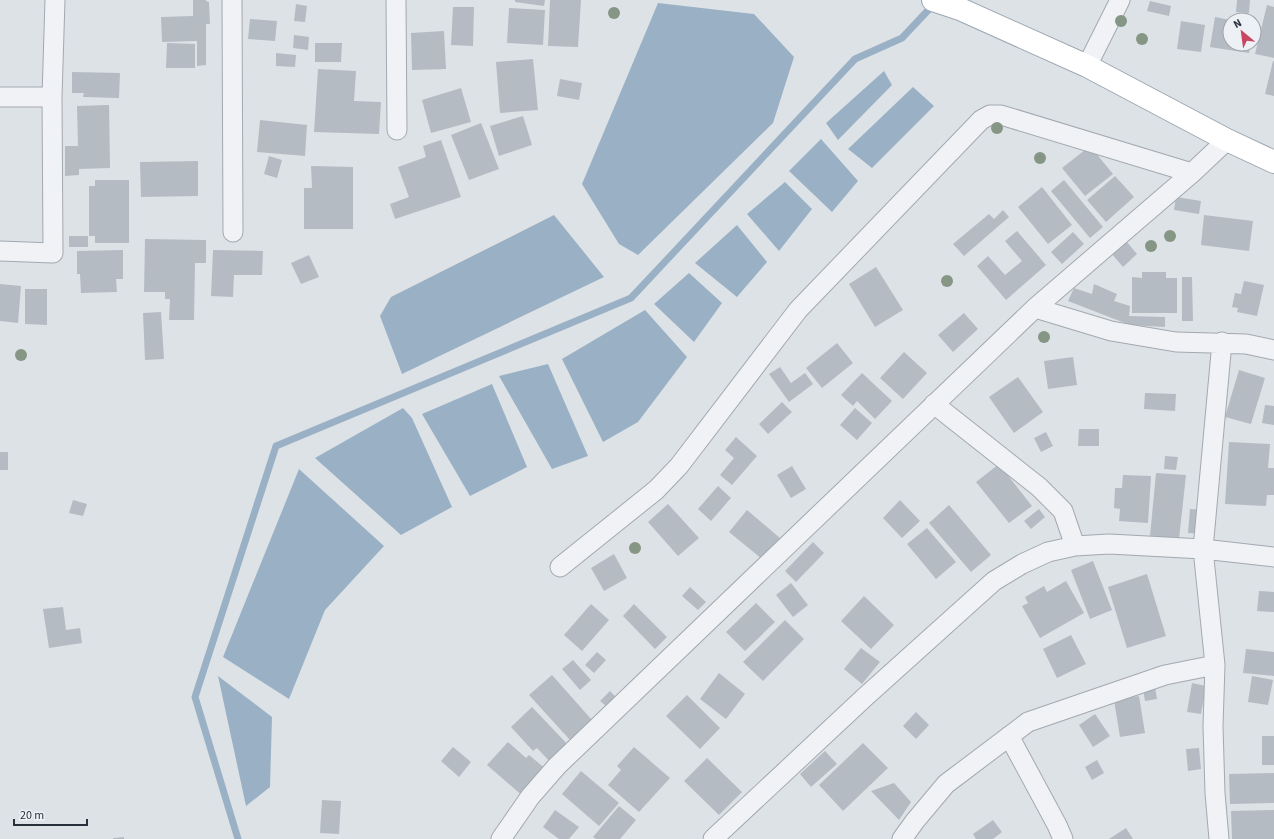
<svg xmlns="http://www.w3.org/2000/svg" width="1274" height="839" font-family="'Source Sans 3',sans-serif">
<rect width="100%" height="100%" fill="#dde2e7"/>
<path fill="#9ab1c5" d="M658,3L754,14L794,57L773,123L638,255L619,244L582,184Z
M884,71L892,85L838,140L826,123Z
M913,87L934,106L872,168L848,149Z
M821,139L858,181L832,212L789,171Z
M785,182L812,209L779,251L747,214Z
M554,215L604,277L402,374L380,316L391,297Z
M737,225L767,262L737,297L695,263Z
M689,273L722,303L694,342L654,304Z
M645,310L687,357L638,422L603,442L562,359Z
M548,364L588,456L552,469L499,376Z
M492,384L527,467L470,496L422,414Z
M403,408L412,418L452,507L401,535L315,458Z
M299,469L384,546L325,610L289,699L223,657Z
M218,676L272,717L270,787L246,806Z"/>
<g fill="none" stroke-linecap="round" stroke-linejoin="round">
<path stroke="#9ab1c5" stroke-width="7" d="M238,839L195,697L276,446L631,298L855,59L902,38L934,4"/>
</g>
<path fill="#b5bbc3" d="M193,0H206V1L209,2L210,24H206V65L197,66V41L162,42L161,17L193,16Z
M515,0H545L544,6L515,2Z
M550,0H581L578,47L548,46Z
M1237,0H1250L1249,13L1236,12Z
M1150,1L1171,6L1169,16L1147,11Z
M296,4L307,6L305,22L294,21Z
M1267,5L1274,7V58L1255,54Z
M453,7H474L473,46L451,45Z
M509,8L545,10L543,45L507,43Z
M1215,17L1230,20V44H1250L1249,53L1210,47Z
M250,19L277,21L275,41L248,39Z
M1181,21L1205,25L1201,52L1177,49Z
M444,31L446,69L412,70L411,33Z
M294,35L309,37L308,50L293,48Z
M167,43L195,44V68H166Z
M315,43H342L341,62H315Z
M276,53L296,55L295,67L276,66Z
M533,59L538,110L500,113L496,62Z
M1273,61H1274V96L1265,94Z
M318,69L356,71L354,101L381,102L379,134L314,132Z
M72,72L120,73L119,98L83,97L84,93H72Z
M560,79L582,83L579,100L557,96Z
M461,88L471,122L431,133L422,100Z
M109,105L110,168L79,169V175L65,176V146H78L77,106Z
M523,116L532,145L499,156L490,126Z
M260,120L307,125L305,156L257,152Z
M481,123L499,169L469,180L451,135Z
M441,140L461,197L395,219L390,204L409,197L398,167L426,157L423,146Z
M1090,146L1113,174L1085,196L1062,168Z
M269,156L282,160L277,178L264,174Z
M198,161V196L141,197L140,162Z
M311,166L353,167V229H304V188H312Z
M1115,176L1134,197L1106,222L1087,200Z
M95,180H129V243H95V236H89V186H95Z
M1064,180L1103,227L1090,238L1051,191Z
M1042,187L1072,225L1048,244L1018,207Z
M1176,197L1201,201L1199,214L1174,210Z
M1003,210L1009,217L964,256L953,244L989,214L994,219Z
M1204,215L1253,221L1249,251L1201,245Z
M1017,231L1046,265L1006,300L977,266L988,256L1005,275L1022,261L1005,241Z
M1073,232L1084,244L1062,264L1051,252Z
M69,236H88V247H69Z
M145,239L206,240V263H195L194,320H169L170,299H165V292H144Z
M1126,241L1137,254L1123,267L1111,253Z
M123,250V279H116L117,292L81,293L80,274H77V251Z
M213,250L263,251L262,275H234L233,297L211,296Z
M309,255L319,277L301,284L291,263Z
M876,267L903,310L875,327L849,284Z
M1142,272H1166V278H1177V313H1132V277L1142,278Z
M1182,277H1192L1193,321H1182Z
M1244,281L1264,285L1257,316L1237,312L1238,308L1232,307L1235,293L1241,294Z
M0,284L21,286L18,323L0,321Z
M1094,284L1117,294L1114,301L1130,306L1129,316L1165,317V327L1130,325L1068,301L1074,288L1092,294Z
M25,289H47V325L25,324Z
M161,312L164,359L145,360L143,313Z
M964,313L978,329L953,352L938,335Z
M837,343L853,363L822,388L806,368Z
M904,352L927,373L903,399L880,378Z
M1073,357L1077,385L1048,389L1044,361Z
M780,367L791,383L805,373L813,384L789,402L769,374Z
M1239,370L1265,378L1251,424L1225,417Z
M862,373L892,401L875,419L857,401L853,406L841,395Z
M1018,377L1043,412L1014,433L989,397Z
M1145,393L1176,394L1175,411L1144,409Z
M782,402L792,412L768,434L759,424Z
M1265,405L1274,406V425L1262,423Z
M855,408L872,423L857,440L840,425Z
M1079,429H1099V446H1078Z
M1046,432L1053,446L1041,452L1034,438Z
M736,437L757,456L732,485L720,475L734,458L725,450Z
M1229,442L1270,444L1268,468H1274V495H1267L1266,506L1225,504Z
M0,452H8V470H0Z
M1165,456L1178,457L1176,470L1164,469Z
M999,464L1032,506L1009,523L976,482Z
M792,466L806,489L791,498L777,475Z
M1156,473L1186,475L1179,539L1150,536Z
M1123,475L1151,476L1148,523L1119,521L1120,509L1114,508L1115,488H1122Z
M718,486L731,498L711,521L698,509Z
M73,500L87,504L83,516L69,513Z
M900,500L920,521L902,538L883,518Z
M668,504L699,538L678,556L648,522Z
M949,505L991,555L971,572L929,523Z
M1039,509L1045,517L1031,529L1024,521Z
M1190,509L1205,510L1202,534L1188,533Z
M747,510L780,538L762,559L729,532Z
M927,528L956,562L936,579L907,544Z
M813,542L824,553L796,582L785,571Z
M614,554L627,578L604,591L591,568Z
M1093,561L1112,610L1090,619L1071,570Z
M1147,574L1166,636L1127,648L1108,587Z
M1066,581L1084,613L1040,638L1022,606L1028,603L1025,597L1044,586L1047,592Z
M791,583L808,605L793,617L776,595Z
M690,587L706,602L698,610L682,596Z
M1259,591L1274,592V612L1257,611Z
M864,596L894,625L871,649L841,621Z
M756,603L775,622L745,651L726,632Z
M591,604L609,620L582,651L564,635Z
M634,604L667,637L655,649L623,616Z
M63,607L66,630L80,628L82,643L49,648L43,609Z
M785,620L804,639L763,681L743,662Z
M1071,635L1086,664L1057,678L1043,649Z
M861,648L880,662L862,684L844,669Z
M1246,649L1274,652V676L1243,673Z
M597,652L606,660L594,673L585,665Z
M573,660L591,680L580,690L562,669Z
M719,673L745,694L726,719L700,699Z
M552,675L592,720L570,740L529,695Z
M1252,676L1273,680L1268,705L1248,702Z
M1192,683L1206,686L1201,714L1187,712Z
M1155,687L1157,699L1145,701L1143,689Z
M610,691L620,701L611,710L600,701Z
M687,695L720,728L700,749L666,716Z
M1139,696L1145,733L1120,737L1114,700Z
M532,707L571,748L553,765L537,748L533,751L511,727Z
M916,712L929,725L916,739L903,726Z
M1095,714L1110,736L1093,747L1079,725Z
M1262,736H1274V765H1262Z
M508,742L526,758L529,755L547,770L524,797L487,765Z
M863,743L888,768L843,811L819,785Z
M453,747L471,762L459,777L441,761Z
M634,747L670,778L639,812L608,785L621,770L617,766Z
M1199,748L1201,769L1188,771L1186,749Z
M825,751L837,764L811,787L800,774Z
M707,758L742,792L719,815L684,781Z
M1097,760L1104,773L1092,780L1085,767Z
M581,771L619,803L599,826L562,794Z
M1274,773V803L1230,804L1229,774Z
M894,783L911,802L899,820L871,791Z
M322,800L341,801L339,834L320,833Z
M619,806L636,820L620,839H596L593,837Z
M555,810L579,827L569,839H559L543,827Z
M1274,810V839H1232L1231,811Z
M993,820L1002,832L993,839H976L973,834Z
M1126,828L1133,839H1109Z
M124,837V839H113V838Z"/>
<g fill="none" stroke-linecap="round" stroke-linejoin="round">
<g stroke="#a3a9b0" stroke-width="21">
<path id="street" d="M232,0L233,232
M396,0L397,130
M1087,66L1120,0
M0,97H52
M0,251L53,253L52,97L55,0
M1035,308L1111,331L1176,342L1246,344L1274,350
M934,404L1039,487L1063,511L1075,546
M560,567L656,490L679,466L798,310L981,120L990,115H1001L1192,173
M1009,736L1057,825L1063,839
M501,839L530,797L557,766L1035,308L1192,173L1227,140
M713,839L865,697L994,581L1022,564L1048,552L1075,546L1109,544L1203,549L1274,557
M902,839L915,821L946,784L1028,722L1165,675L1215,665
M1219,839L1215,793L1213,726L1215,665L1203,549L1222,342"/>
</g>
<g stroke="#9da7b2" stroke-width="24">
<path id="primary" d="M933,0L960,9L1087,66L1227,140L1274,162"/>
</g>
<use href="#street" stroke="#f0f2f5" stroke-width="19"/>
<use href="#primary" stroke="#fff" stroke-width="22"/>
</g>
<g fill="#869685">
<circle cx="614" cy="13" r="6"/>
<circle cx="1121" cy="21" r="6"/>
<circle cx="1142" cy="39" r="6"/>
<circle cx="997" cy="128" r="6"/>
<circle cx="1040" cy="158" r="6"/>
<circle cx="1170" cy="236" r="6"/>
<circle cx="1151" cy="246" r="6"/>
<circle cx="947" cy="281" r="6"/>
<circle cx="1044" cy="337" r="6"/>
<circle cx="21" cy="355" r="6"/>
<circle cx="635" cy="548" r="6"/>
</g>
<g transform="translate(1242 32) rotate(331)"><circle r="19" fill="#edf0f4" stroke="#9ea3aa"/>
<path d="M0-3L7 15L0 10L-7 15Z" fill="#c74762"/>
<text y="-6" font-size="11" font-weight="bold" text-anchor="middle" fill="#28303c">N</text>
</g>
<path d="M14 819v6h73v-6" fill="none" stroke="#28303c" stroke-width="2"/>
<text x="20" y="819" font-size="12" fill="#28303c" stroke="#edf0f4" stroke-width="3" paint-order="stroke">20 m</text>
</svg>
